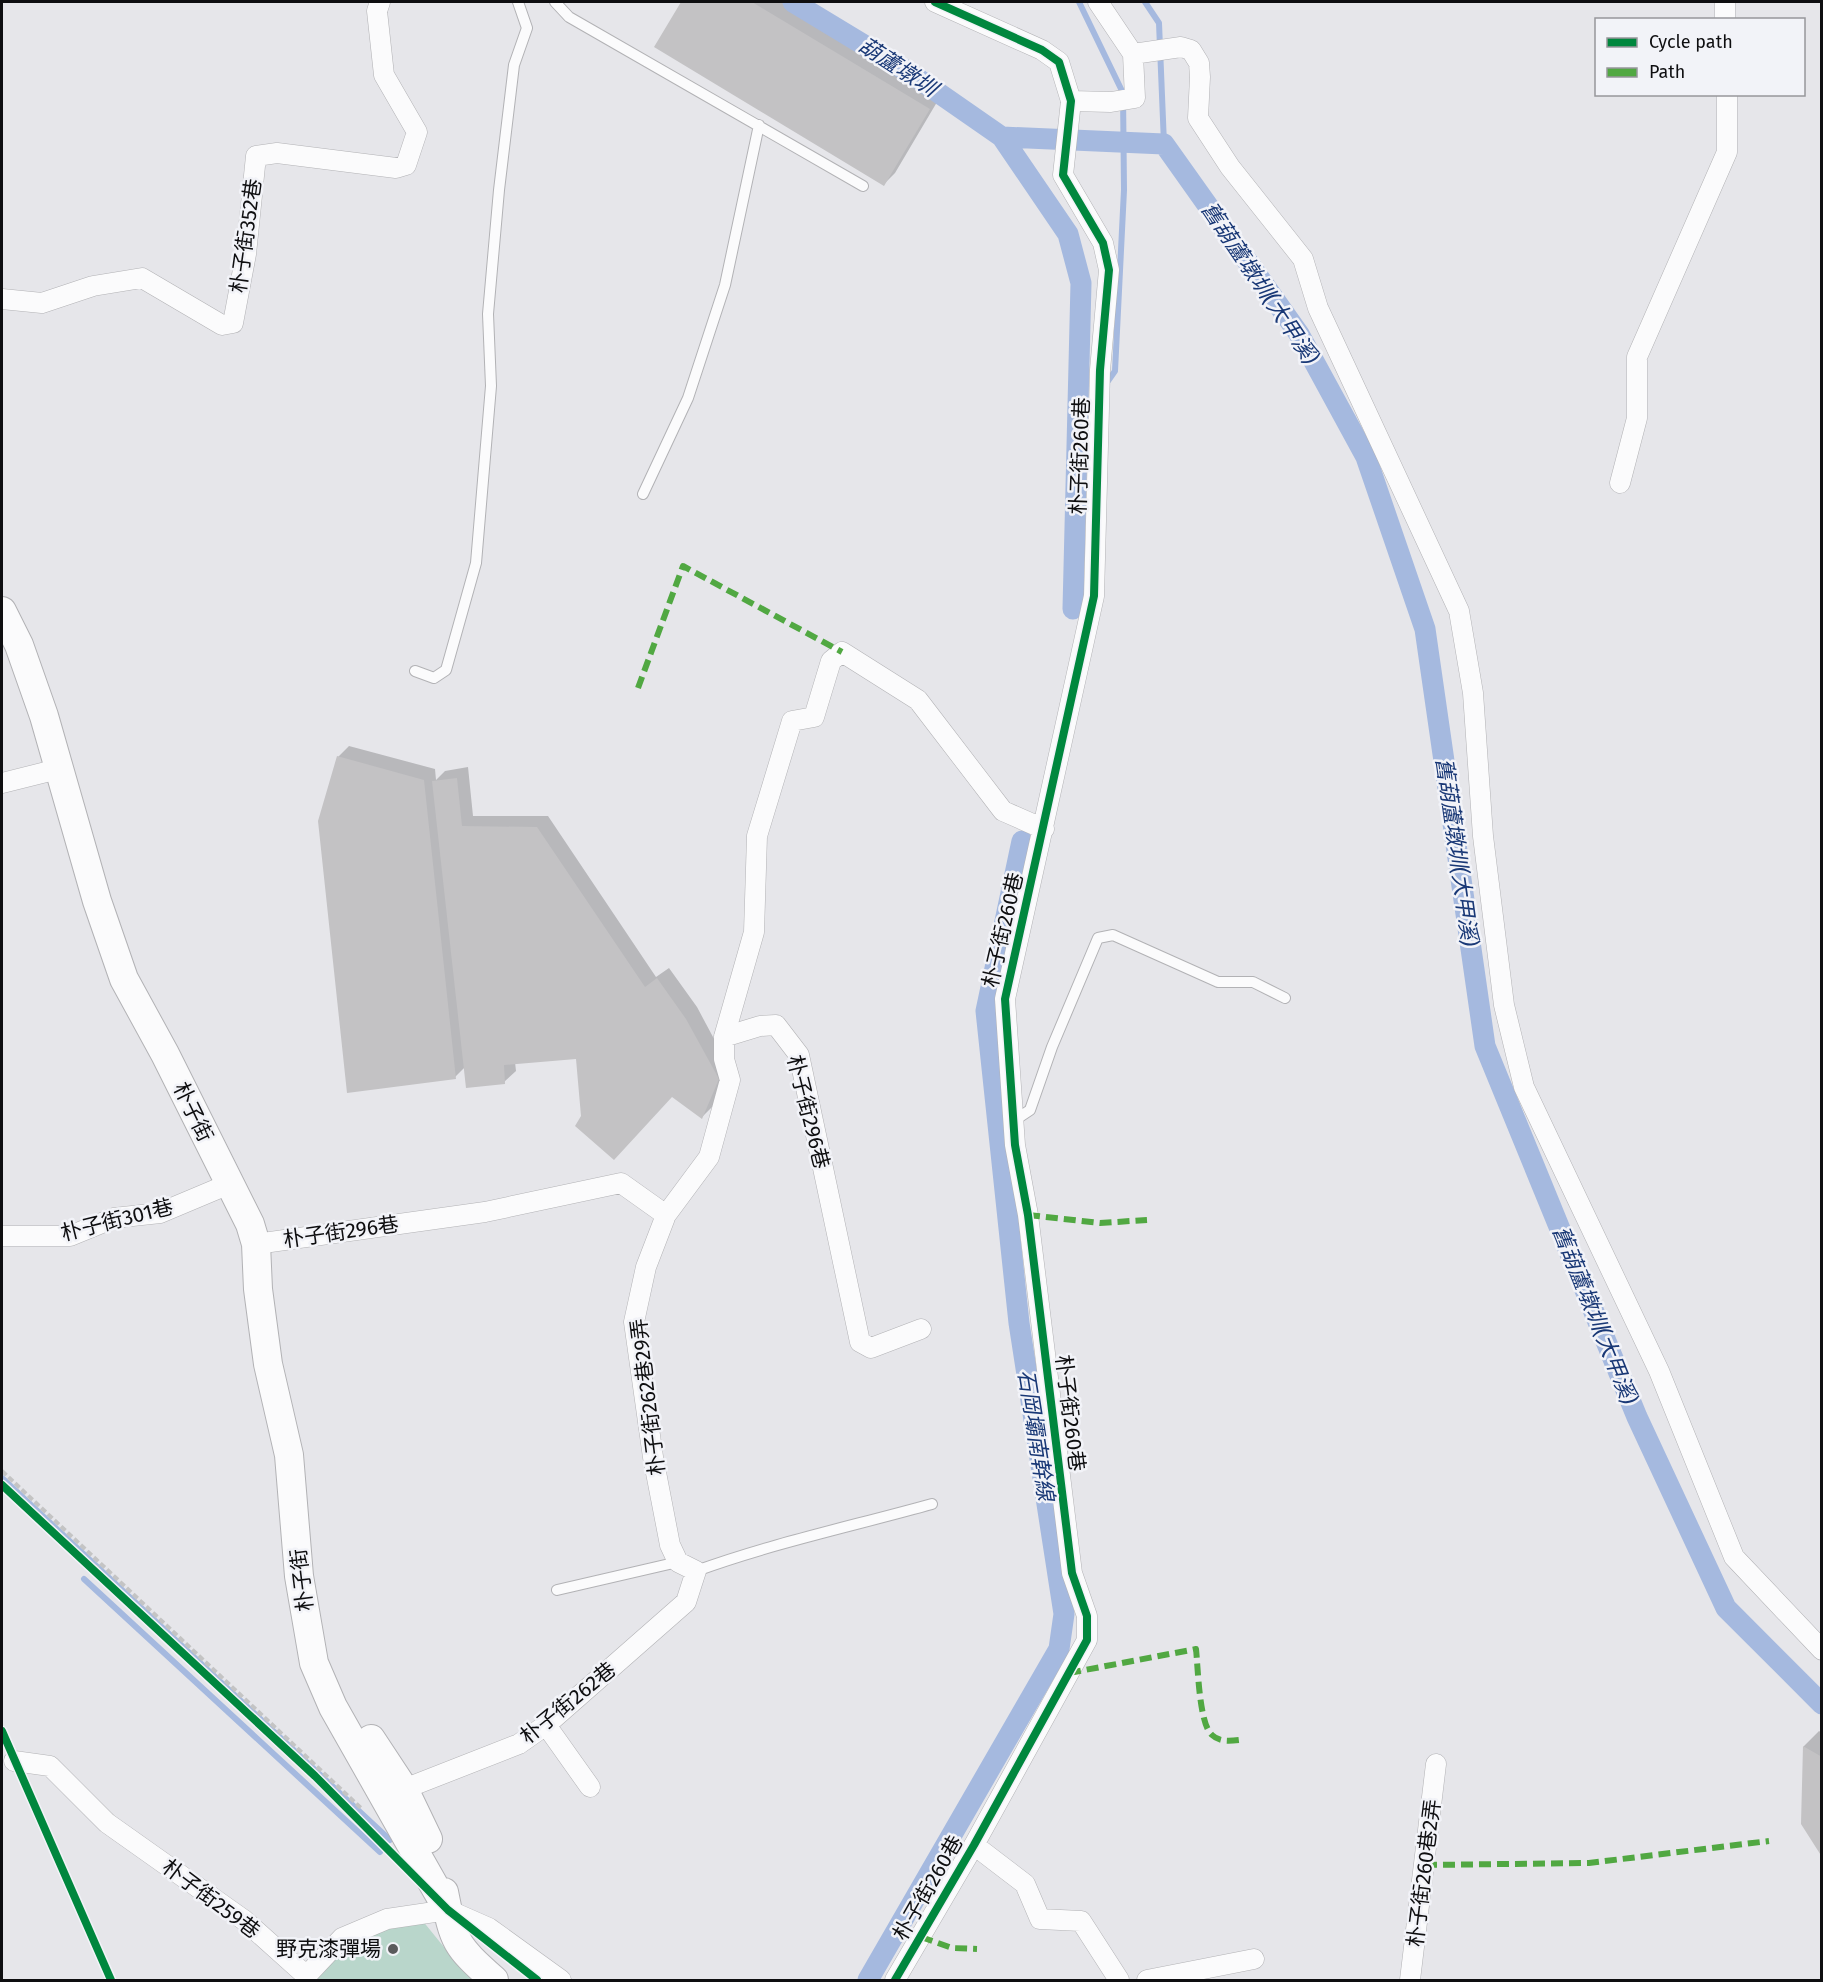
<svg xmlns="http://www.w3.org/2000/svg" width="1823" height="1982" font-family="'Fira Sans','Noto Sans TC',sans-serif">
<rect width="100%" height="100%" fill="#e6e6ea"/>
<path fill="#b9d6cb" d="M422,1920L452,1957L478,1980H309L347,1941L401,1922Z"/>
<path fill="#0003" d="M683,2H781L940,97L895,173L884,184L656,47Z
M349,746L435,769L436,780L445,771L468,767L473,816H548L656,977L669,968L697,1007L729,1067L713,1106L702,1117L672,1095L583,1116L577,1057L515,1062L516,1071L504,1082L465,1067L455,1077L338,757Z
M1819,1731L1822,1733V1854L1802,1823L1804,1746Z"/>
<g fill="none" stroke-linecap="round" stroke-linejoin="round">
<path stroke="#a5b9df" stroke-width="6" d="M1079,2L1123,93L1124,190L1115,371L1108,381
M1145,2L1159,23L1164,144
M2,1478L390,1840
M84,1579L380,1852"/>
<path stroke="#a5b9df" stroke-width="21" d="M793,2L907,71L1002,137L1068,234L1081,283L1073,609
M1002,137L1164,144L1299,334L1366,457L1425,629L1485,1046L1637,1417L1726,1608L1822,1704
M868,1980L1059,1649L1064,1614L1019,1323L986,1011L1022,841"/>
</g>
<path fill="#c3c2c4" d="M681,2H752L930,109L884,186L654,47Z
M337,756L424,780L456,1079L347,1093L318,821Z
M457,778L462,826L537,827L645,987L657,978L686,1019L719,1079L702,1119L672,1097L614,1160L575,1126L581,1116L576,1059L504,1065L505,1084L466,1088L432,781Z
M1803,1746L1822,1757V1857L1801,1824Z"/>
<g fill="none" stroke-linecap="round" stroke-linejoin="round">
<g stroke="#b2b2b5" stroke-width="12">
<path id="lane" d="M555,2L569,17L863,186
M643,494L688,398L725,285L759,125
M415,671L434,678L446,670L476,563L491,386L488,314L499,190L514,65L527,28L518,2
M1015,1120L1030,1110L1052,1047L1098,938L1113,935L1218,982H1253L1285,998
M696,1571C773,1543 853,1526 932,1504
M557,1590L678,1562"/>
</g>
<g stroke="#b2b2b5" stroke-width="21">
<path id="street" d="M1725,2V20
M1133,54L1181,47L1191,50L1199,63L1200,77L1198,118L1230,167L1303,259L1318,308L1459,611L1473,693L1483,836L1504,1005L1524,1087L1659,1371L1734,1557L1822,1650
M1071,101L1111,102L1135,98L1133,54L1098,2
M2,299L42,303L93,286L142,278L222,325L233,323L246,254L256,156L277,153L396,168L406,165L417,132L384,75L377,11L380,2
M1620,483L1637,418V357L1727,152V94
M2,783L58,769
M724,1037L754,932L757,836L792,721L814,717L831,661L842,652L918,700L1003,811L1044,829
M2,1236H70L114,1218L160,1213L229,1184
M256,1244L485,1212L621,1183L666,1215L709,1157L730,1080L724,1059V1037L760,1026L776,1025L799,1055L860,1342L871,1348L921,1329
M546,1725L590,1787
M14,1761L50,1766L107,1823L244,1920L301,1971L310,1972L342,1938L387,1919L448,1910L489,1928L561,1980
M404,1789L519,1744L546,1725L686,1602L696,1571L678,1562L670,1545L653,1457L634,1322L646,1267L666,1215
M974,1845L1025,1884L1040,1919L1081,1921L1119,1980
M895,1980L974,1845L1087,1640V1616L1072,1573L1028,1215L1015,1145L1005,999L1094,596L1100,370L1109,270L1103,243L1063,175L1071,101L1059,62L1042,50L935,2
M1147,1980L1254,1959
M1410,1980L1436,1764"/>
</g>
<g stroke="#b2b2b5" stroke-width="30">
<path id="secondary" d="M2,611L19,645L44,716L97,901L124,979L165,1054L250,1224L256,1244L258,1289L268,1364L289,1455L299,1576L314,1663L333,1707L448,1910
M371,1739L404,1789L428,1839
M444,1892C454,1943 455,1945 494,1980"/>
</g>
<path stroke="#c4c4c4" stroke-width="4" stroke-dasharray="6 3" stroke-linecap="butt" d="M2,1471L362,1809
M36,1517L42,1510
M95,1571L99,1563"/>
<use href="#lane" stroke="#fbfbfc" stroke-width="10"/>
<use href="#street" stroke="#fbfbfc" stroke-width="20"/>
<use href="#secondary" stroke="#fbfbfc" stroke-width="28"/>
<path stroke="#51a842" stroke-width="6" stroke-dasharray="12 6" stroke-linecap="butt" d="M638,688L683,566L842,652
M1028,1215L1100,1223L1147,1220
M1069,1673L1196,1649C1198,1667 1199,1724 1212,1735C1219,1742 1230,1741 1239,1740
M1425,1865L1589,1863L1769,1841
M921,1937L952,1948L977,1949"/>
<g stroke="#f2f3f8" stroke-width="11">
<path id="cycleway" d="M2,1485L315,1776L448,1910L537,1980
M2,1731L111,1980
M895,1980L974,1845L1087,1640V1616L1072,1573L1028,1215L1015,1145L1005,999L1094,596L1100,370L1109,270L1103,243L1063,175L1071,101L1059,62L1042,50L935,2"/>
</g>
<use href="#cycleway" stroke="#00873e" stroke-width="8"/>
</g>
<circle fill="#5a5a5c" stroke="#f2f3f8" stroke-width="2" cx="393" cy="1949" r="6"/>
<g text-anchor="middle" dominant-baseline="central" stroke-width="5" stroke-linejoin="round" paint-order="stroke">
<g font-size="21" fill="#0e0e10" stroke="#f2f3f8">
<text transform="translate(246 236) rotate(-82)">朴子街352巷</text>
<text transform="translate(1080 456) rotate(-88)">朴子街260巷</text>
<text transform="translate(1003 930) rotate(-77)">朴子街260巷</text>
<text transform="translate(193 1112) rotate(64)">朴子街</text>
<text transform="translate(808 1112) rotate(76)">朴子街296巷</text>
<text transform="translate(117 1220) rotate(-14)">朴子街301巷</text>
<text transform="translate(341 1232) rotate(-8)">朴子街296巷</text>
<text transform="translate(648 1397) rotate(-97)">朴子街262巷29弄</text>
<text transform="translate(1070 1413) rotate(83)">朴子街260巷</text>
<text transform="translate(302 1580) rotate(-97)">朴子街</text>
<text transform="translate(568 1703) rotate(-39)">朴子街262巷</text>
<text transform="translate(1424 1873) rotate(-83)">朴子街260巷2弄</text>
<text transform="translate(928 1888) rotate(-60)">朴子街260巷</text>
<text transform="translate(211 1899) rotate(37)">朴子街259巷</text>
</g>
<g font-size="21" fill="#0e0e10" stroke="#f2f3f8" text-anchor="end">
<text x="381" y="1949">野克漆彈場</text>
</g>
<g font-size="22" font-style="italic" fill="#193876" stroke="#f2f3f8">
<text transform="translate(898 67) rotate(33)">葫蘆墩圳</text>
<text transform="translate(1260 283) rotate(56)">舊葫蘆墩圳(大甲溪)</text>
<text transform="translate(1457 852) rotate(82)">舊葫蘆墩圳(大甲溪)</text>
<text transform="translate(1595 1315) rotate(68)">舊葫蘆墩圳(大甲溪)</text>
<text transform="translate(1036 1435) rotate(81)">石岡壩南幹線</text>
</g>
</g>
<rect width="1823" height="1982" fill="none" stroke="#0e0e10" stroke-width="6"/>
<rect x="1595" y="18" width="210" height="78" fill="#f2f3f8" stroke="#97979b" stroke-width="1.5"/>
<rect x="1607" y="38" width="30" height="9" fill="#00873e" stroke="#97979b" stroke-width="1.5"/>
<text x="1649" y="48" font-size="18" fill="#0e0e10">Cycle path</text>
<rect x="1607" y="68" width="30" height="9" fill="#51a842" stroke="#97979b" stroke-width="1.5"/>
<text x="1649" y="78" font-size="18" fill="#0e0e10">Path</text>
</svg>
